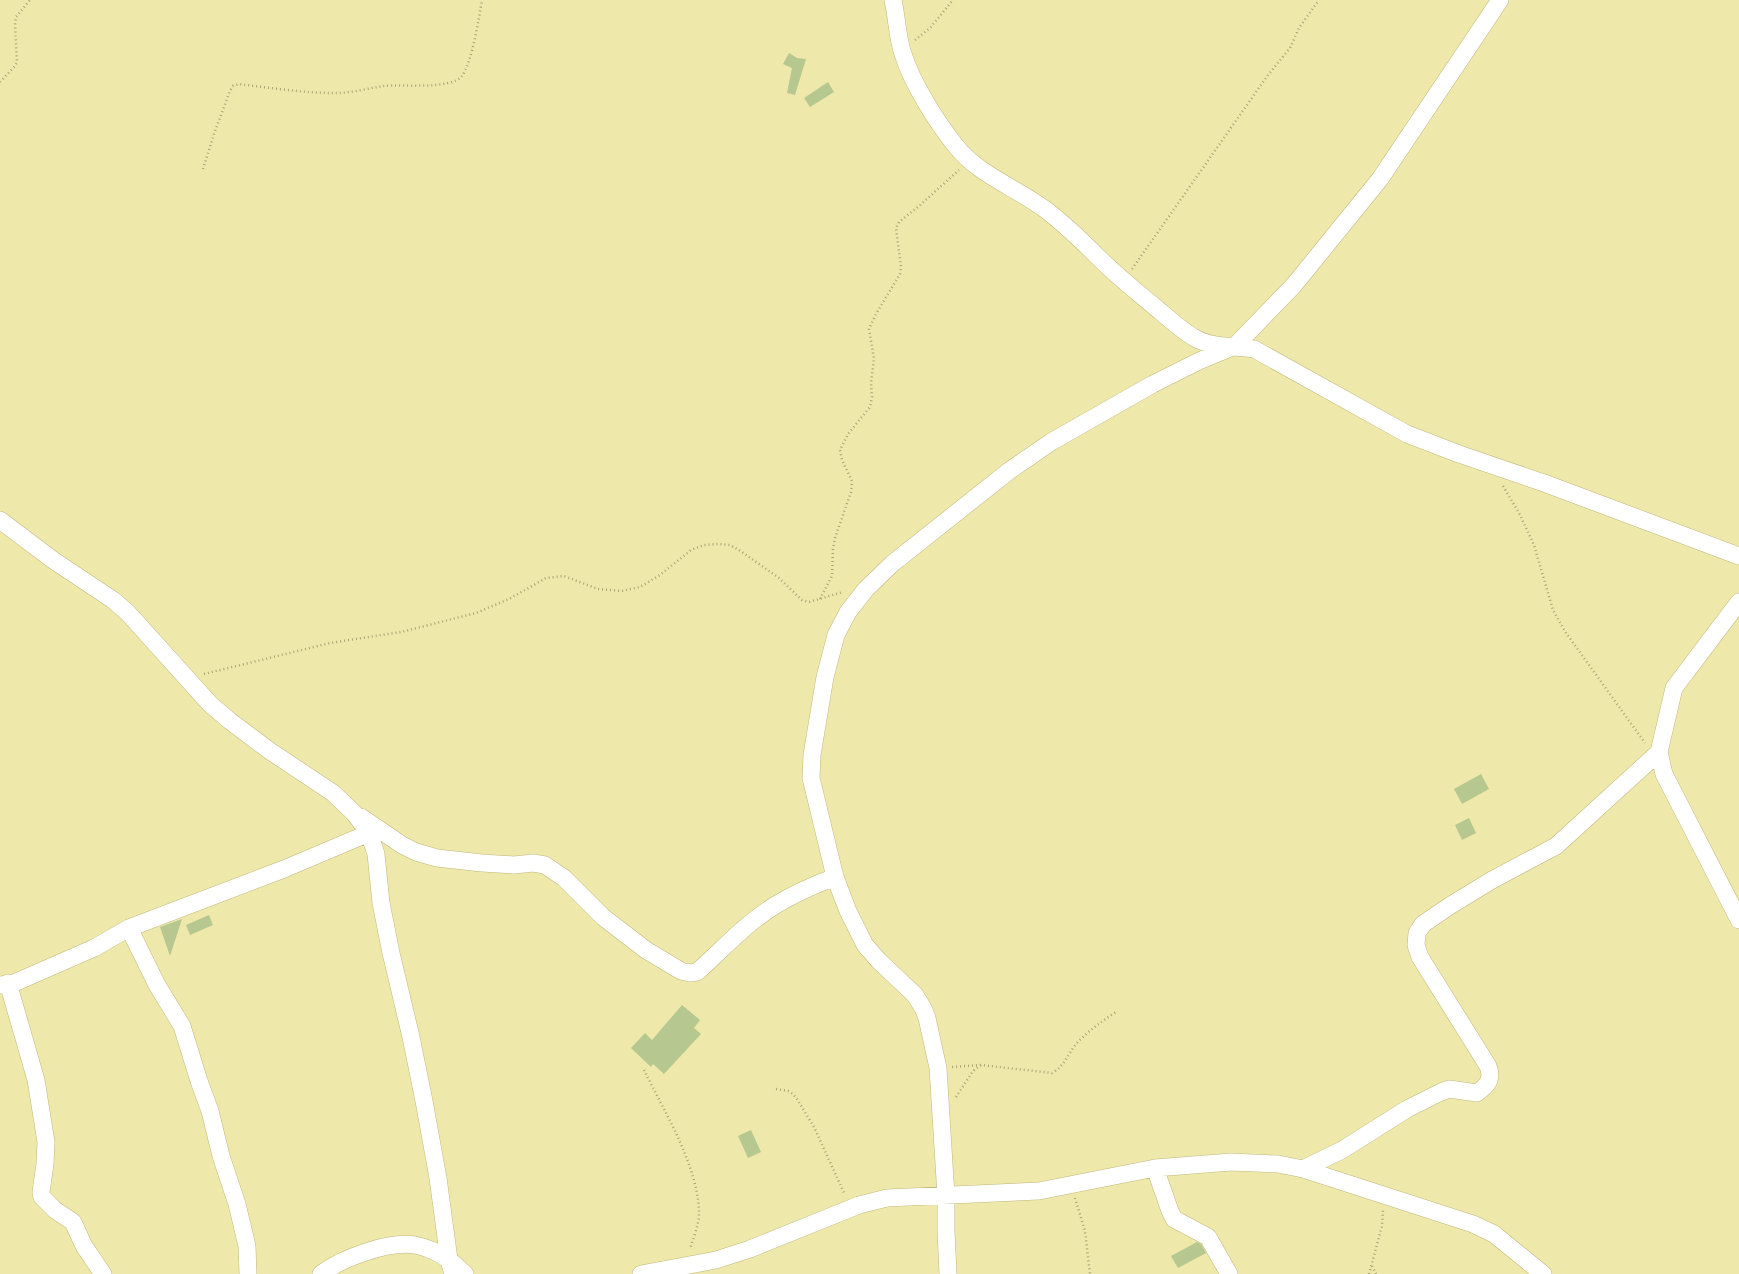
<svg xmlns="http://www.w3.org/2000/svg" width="1739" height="1274" font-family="'Asap Condensed',sans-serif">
<rect width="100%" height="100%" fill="#eee8aa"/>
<path fill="#b6c88f" d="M789,53L797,58L806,59L795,95L787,93L792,68L783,64Z
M828,82L834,92L810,107L804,98Z
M1481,774L1489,789L1462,804L1454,789Z
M1469,818L1476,833L1462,840L1455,825Z
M209,915L213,925L190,935L186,925Z
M182,919L170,956L160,927Z
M682,1005L700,1020L694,1028L701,1034L664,1074L653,1064L651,1067L631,1048L645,1033L652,1040Z
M751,1130L761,1152L748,1158L738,1136Z
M1197,1242L1201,1244L1206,1253L1178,1268L1171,1256Z"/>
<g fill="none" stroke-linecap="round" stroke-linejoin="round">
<g stroke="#bfb87c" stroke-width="18">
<path id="minor" d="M893,0C897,18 897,36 903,54C912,83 936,121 955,145C978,175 1017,188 1046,210C1066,225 1083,242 1100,259C1117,276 1136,291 1155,307C1167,317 1179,328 1193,337C1211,348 1233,346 1254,349L1407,434L1459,454L1544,483L1739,556
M0,520L53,560L113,600L128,613L210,704L230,721L270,751L333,793L354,813L369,833L376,854L381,903L391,953L411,1037L424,1101L438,1178L449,1260L453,1274
M1739,602L1674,688L1659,752L1664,774L1739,920
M361,817L402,845L416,852L437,858L482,863L514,865L533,863L545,865L564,878L603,917L646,950L681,971L690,973L697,972C722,950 745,924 774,906C793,894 814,885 835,877
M129,928L157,985L182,1026L199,1081L210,1111L221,1156L237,1204L247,1246L248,1274
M8,983L36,1080L46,1142L45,1164L41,1192L42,1197L55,1210L73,1222L84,1246L103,1274
M0,985L14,983L94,948L129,928L284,869L369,833
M1155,1168L1170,1211L1174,1219L1208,1237L1229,1274
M1303,1169L1342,1150L1407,1109L1441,1092L1449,1089L1477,1093C1488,1085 1493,1079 1488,1066L1420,957L1416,945L1417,933L1423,924L1451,905L1492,880L1556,846L1659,752
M321,1274C342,1258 388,1241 415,1245C426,1247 440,1253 449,1260C455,1264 460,1270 465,1274
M641,1274L716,1260L750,1249L859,1205L887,1198L1039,1191L1155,1168L1231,1162L1278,1164L1303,1169L1473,1224L1494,1234L1543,1274
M948,1274L946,1231V1196L938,1068L927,1018L923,1008L915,995L879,961L865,945L848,911L835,877L811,778L812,755L825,677L836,635L848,612L866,589L893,563L1009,471L1051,442L1153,384L1199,361L1235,346L1294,285L1380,179L1500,0"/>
</g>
<path stroke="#a9a474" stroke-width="2.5" stroke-dasharray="1 3" stroke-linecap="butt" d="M915,40L930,28L953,0
M0,82L15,66L17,62L15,25L16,17L30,0
M203,169L214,134L230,91L233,86L239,84C271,88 304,93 336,93C352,93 369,88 384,86C401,84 451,90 462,76C472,62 479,18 482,0
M1132,269L1268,75L1290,48L1299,28L1319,0
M1503,486L1519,513L1534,545L1553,610L1566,633L1645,743
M820,599L832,576L833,549L835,538L851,492L852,481L842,460L840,450L848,434L870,407L872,397L871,383L874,359L869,329L876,314L900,274L901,267L896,228L899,222L918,207L959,170
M204,674L330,643L401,632L476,613L509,599L546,578L564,576L598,589L622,591L640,587L660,575L691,550L704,545L718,544L730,545L739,550L779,578L802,600L809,602L843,592
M952,1067L981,1065L1052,1073C1064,1067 1068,1054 1076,1044C1088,1031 1101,1022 1116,1012
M644,1070C665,1113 700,1169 699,1216C698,1227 693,1239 690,1249
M776,1089L788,1091L793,1094L797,1099L814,1127L845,1195
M956,1097L973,1071L981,1065
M1075,1198L1085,1231L1090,1274
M1372,1266L1376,1274
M1369,1274L1382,1226L1383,1210"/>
<use href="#minor" stroke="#fff" stroke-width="17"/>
</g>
</svg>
